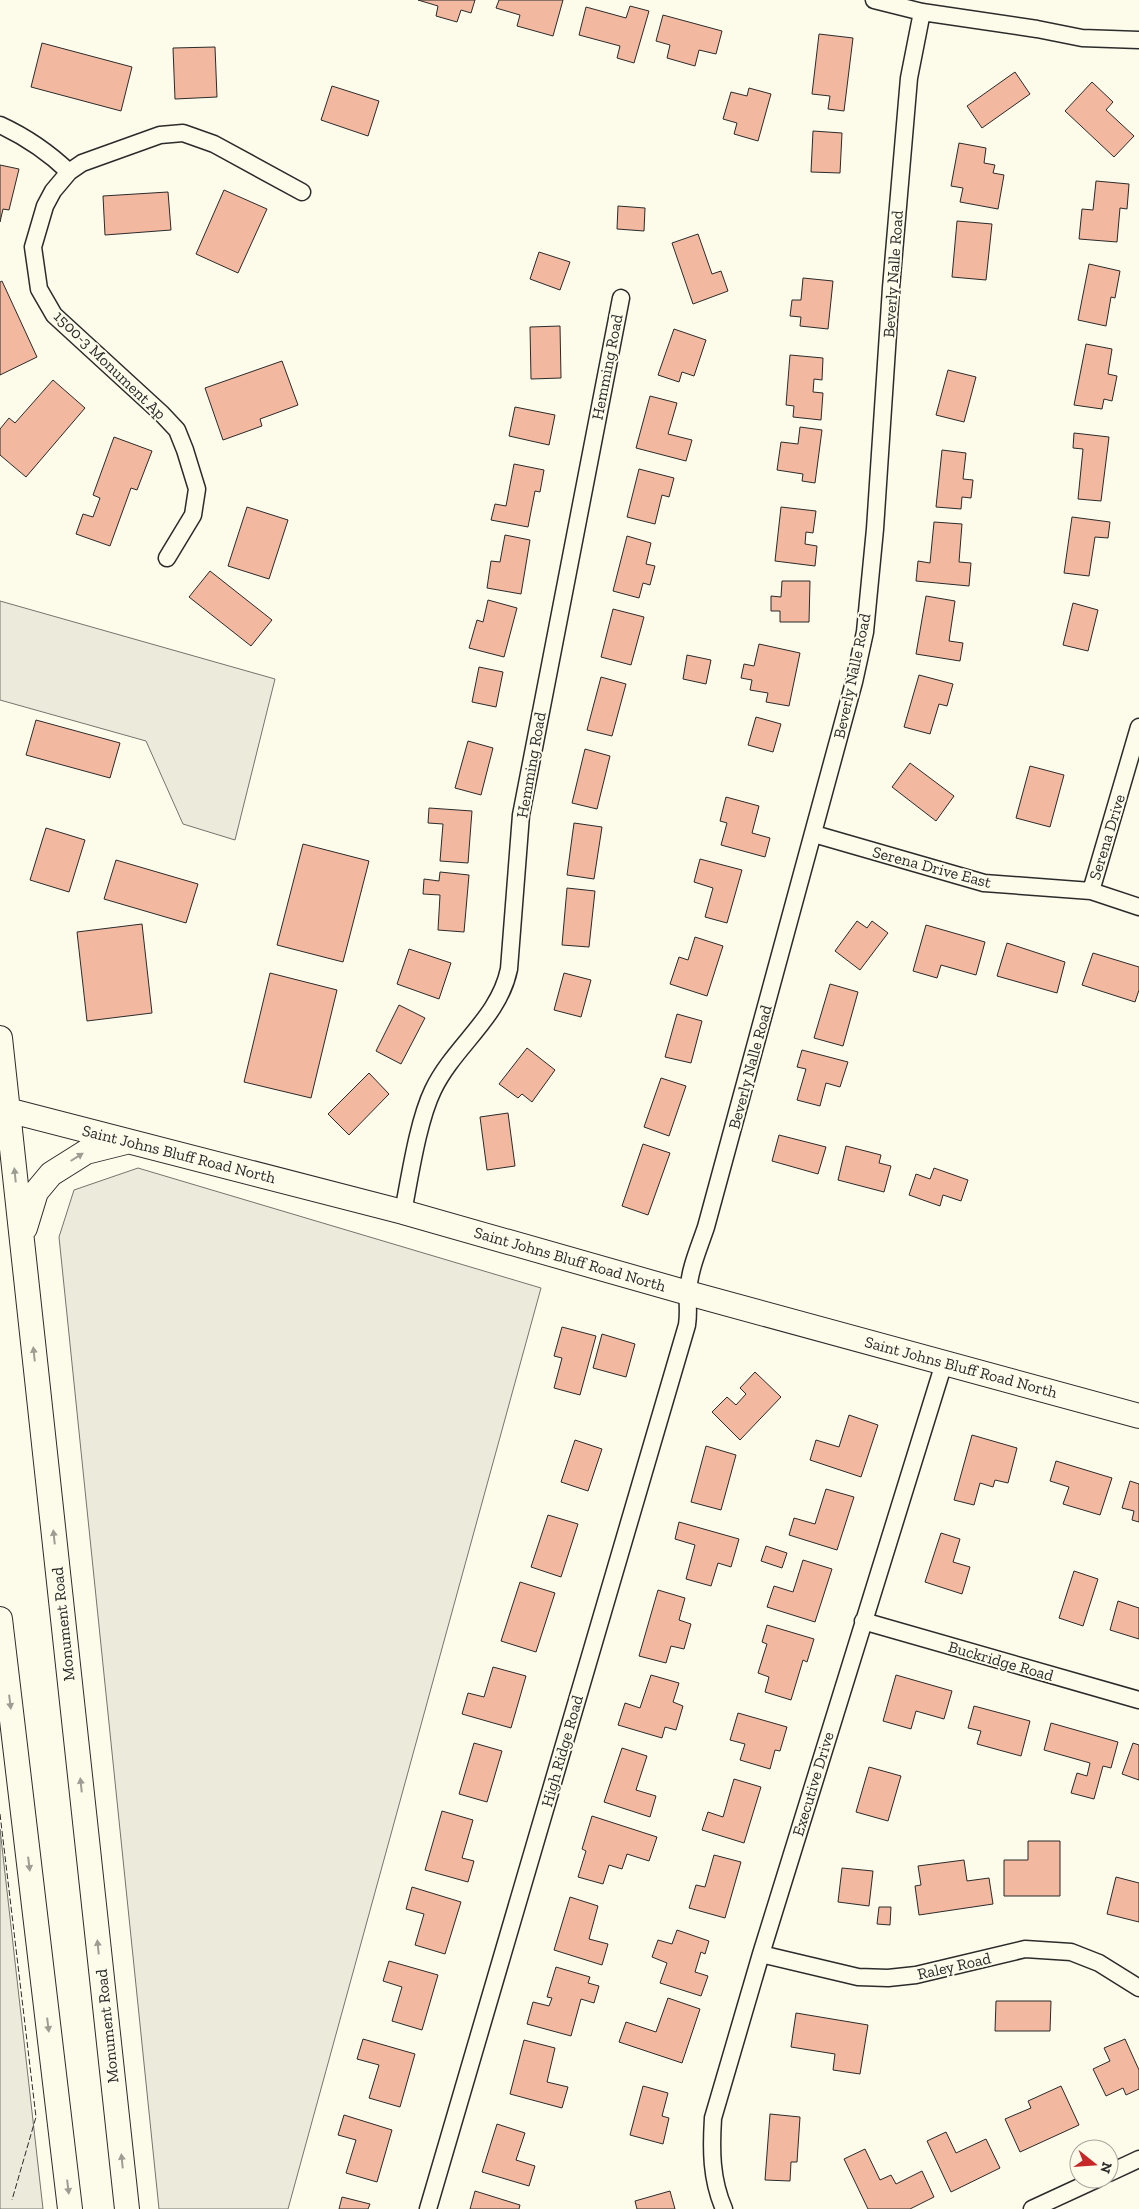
<svg xmlns="http://www.w3.org/2000/svg" width="1139" height="2209" font-family="'Zilla Slab',serif">
<rect width="100%" height="100%" fill="#fdfbea"/>
<path fill="#ecebdb" stroke="#74746e" d="M0,601L275,679L235,840L183,824L146,741L0,700Z
M138,1168L541,1288L288,2209H159L59,1237L74,1190Z
M0,1829L43,2209H0Z"/>
<path fill="#f2b8a0" stroke="#2b2b2b" d="M418,0H475L471,13L461,10L457,22L436,16L438,6Z
M499,0H563L553,36L517,26L520,15L496,8Z
M630,6L649,11L634,63L617,58L620,46L579,35L586,7L626,18Z
M663,15L722,31L716,54L699,50L695,66L667,58L670,45L656,41Z
M819,34L853,38L844,111L828,109L830,96L812,94Z
M42,43L132,67L121,111L31,87Z
M215,47L217,97L175,99L173,48Z
M1015,72L1030,94L982,128L967,106Z
M1092,82L1113,102L1106,110L1134,136L1114,157L1065,111Z
M332,86L379,101L368,136L321,120Z
M749,88L771,94L758,141L734,134L737,123L723,119L731,92L747,96Z
M813,131L842,133L840,173L811,172Z
M959,143L986,148L984,163L995,165L993,173L1004,175L998,209L960,202L963,188L951,186Z
M0,165L19,169L9,210L3,209L0,222Z
M1096,181L1129,184L1127,209L1120,208L1117,242L1079,239L1082,209L1093,210Z
M224,190L267,209L238,273L196,254Z
M168,192L171,230L105,235L103,196Z
M618,206L645,208L644,231L617,229Z
M957,221L992,224L986,280L952,277Z
M698,234L712,274L721,271L728,291L693,304L672,243Z
M539,252L570,262L560,290L530,279Z
M1089,264L1120,271L1115,298L1111,297L1106,326L1078,320Z
M803,278L833,281L828,329L800,326L801,317L790,316L792,300H801Z
M2,281L37,357L0,375V282Z
M560,326L561,378L531,379L530,327Z
M674,329L706,340L694,376L682,372L679,382L658,375Z
M1086,344L1112,349L1108,374L1117,376L1112,401L1104,399L1102,409L1074,405Z
M790,355L823,358L822,380L814,379L813,392L823,393L821,420L793,417L794,406L786,405Z
M282,361L298,405L260,419L262,426L223,440L205,388Z
M948,370L976,377L964,422L936,415Z
M53,380L85,408L26,477L0,455V429L9,418L15,423Z
M650,396L677,403L668,434L692,440L686,461L636,448Z
M515,407L555,415L549,445L509,436Z
M800,427L822,430L815,483L802,481L803,474L777,470L781,442L798,444Z
M1074,433L1109,437L1101,501L1078,499L1083,449L1073,448Z
M114,437L152,451L137,490L131,488L110,546L76,534L83,514L93,517L100,498L93,495Z
M942,450L966,453L963,479L973,480L971,498L962,497L961,509L936,507Z
M514,464L544,470L540,492L535,491L528,527L491,520L495,504L506,506Z
M639,469L674,478L669,497L662,495L655,524L627,517Z
M247,507L288,520L269,579L228,566Z
M781,507L816,511L813,533L806,532L805,544L817,546L815,566L775,561Z
M1072,517L1110,522L1108,538L1095,537L1089,576L1064,573Z
M934,522L962,524L959,562L971,563L969,586L916,581L918,561L930,563Z
M505,535L530,540L521,594L487,588L491,561L500,562Z
M627,536L651,543L646,564L655,566L650,585L643,583L639,598L613,591Z
M210,571L272,620L251,646L189,597Z
M782,581H810L809,622H780V611H771V596L781,597Z
M926,596L955,601L949,641L963,643L960,661L916,654Z
M488,600L517,608L504,657L469,648L477,620L483,622Z
M1073,603L1098,610L1088,651L1063,645Z
M613,609L644,617L631,665L601,657Z
M759,644L800,653L789,706L766,702L768,693L750,690L752,680L741,678L744,664L754,666Z
M687,655L711,660L706,684L683,679Z
M479,667L503,672L496,707L472,702Z
M919,675L953,684L947,706L939,704L930,734L904,727Z
M601,677L626,684L612,736L587,730Z
M756,717L781,724L773,752L748,745Z
M36,720L120,743L110,778L26,755Z
M468,741L493,748L481,795L455,788Z
M585,749L610,756L597,809L572,803Z
M910,763L954,796L936,821L892,787Z
M1030,766L1064,775L1050,827L1016,818Z
M726,797L759,806L752,833L770,838L765,857L721,845L727,823L720,821Z
M429,808L472,811L468,863L440,861L443,824L428,823Z
M574,823L602,827L594,879L567,875Z
M46,828L85,840L69,892L30,880Z
M303,844L369,861L343,962L277,945Z
M700,859L742,870L727,923L705,917L713,888L694,882Z
M116,860L198,884L186,923L104,899Z
M440,872L469,875L464,932L438,930L440,895L423,894L424,879L439,881Z
M567,888L595,891L589,947L562,945Z
M857,921L867,928L872,921L888,933L860,970L835,951Z
M142,924L152,1013L87,1021L77,932Z
M926,925L985,942L976,975L941,965L937,978L913,971Z
M695,937L723,946L707,996L670,984L679,957L688,960Z
M1007,943L1065,962L1057,993L997,976Z
M409,949L451,963L439,999L397,984Z
M1093,953L1139,967V990L1135,1002L1082,985Z
M270,973L337,990L311,1098L244,1082Z
M564,973L591,980L581,1017L554,1010Z
M830,984L858,992L843,1046L814,1038Z
M399,1005L425,1018L401,1064L376,1051Z
M677,1014L702,1021L691,1063L665,1057Z
M527,1048L555,1070L532,1102L522,1094L518,1098L499,1084Z
M802,1050L848,1062L840,1087L826,1083L820,1106L797,1100L806,1069L797,1067Z
M369,1073L389,1094L349,1135L328,1114Z
M661,1078L686,1086L669,1136L644,1127Z
M508,1113L515,1166L487,1170L480,1117Z
M779,1135L826,1147L818,1174L772,1161Z
M643,1144L670,1153L648,1215L622,1206Z
M846,1146L881,1155L879,1163L891,1166L884,1192L838,1180Z
M934,1168L968,1180L961,1201L943,1195L940,1206L909,1195L916,1174L930,1179Z
M562,1327L596,1336L580,1395L554,1388L562,1358L554,1356Z
M602,1334L635,1344L626,1377L593,1368Z
M755,1372L781,1397L740,1440L712,1412L727,1397L736,1405L746,1394L740,1388Z
M849,1415L878,1425L861,1477L810,1460L816,1440L839,1447Z
M972,1435L1017,1448L1008,1483L995,1480L993,1487L980,1483L974,1505L954,1500Z
M575,1440L602,1449L588,1491L561,1482Z
M706,1446L736,1455L721,1510L691,1502Z
M1056,1461L1112,1478L1100,1515L1063,1504L1069,1487L1050,1481Z
M1130,1481L1139,1484V1522L1132,1520L1134,1511L1122,1508Z
M826,1489L854,1497L837,1550L789,1535L794,1518L815,1524Z
M548,1515L578,1524L561,1577L531,1567Z
M679,1522L739,1539L731,1567L718,1563L711,1586L686,1579L695,1545L675,1539Z
M941,1533L960,1539L953,1562L970,1567L962,1594L925,1582Z
M766,1546L787,1553L782,1568L761,1561Z
M803,1560L832,1569L815,1622L767,1607L774,1586L793,1592Z
M1074,1571L1098,1579L1083,1626L1059,1618Z
M520,1582L555,1593L536,1652L501,1641Z
M658,1590L685,1598L679,1620L691,1624L684,1649L671,1646L666,1663L639,1656Z
M1118,1601L1139,1608V1639L1110,1630Z
M767,1625L814,1639L807,1662L803,1660L791,1700L765,1692L769,1677L758,1673L767,1644L762,1642Z
M493,1667L526,1676L511,1728L462,1714L468,1693L484,1697Z
M651,1675L679,1683L673,1702L683,1706L676,1730L665,1727L662,1738L618,1725L625,1703L640,1708Z
M896,1675L952,1691L944,1719L916,1711L911,1729L883,1721Z
M974,1706L1030,1721L1021,1756L977,1744L981,1731L968,1728Z
M738,1713L787,1727L780,1751L775,1750L770,1769L740,1760L745,1744L730,1740Z
M1051,1723L1118,1742L1111,1768L1103,1766L1094,1799L1071,1793L1077,1773L1087,1776L1090,1763L1044,1750Z
M474,1743L502,1751L487,1802L459,1794Z
M1133,1743L1139,1745V1780L1122,1774Z
M622,1748L647,1756L636,1790L656,1796L650,1817L604,1802Z
M869,1767L901,1776L888,1821L856,1812Z
M734,1779L761,1787L744,1843L702,1830L708,1812L723,1817Z
M442,1811L473,1820L462,1858L474,1861L468,1882L425,1870Z
M592,1816L657,1837L649,1861L627,1854L622,1869L609,1865L603,1884L578,1877L586,1851L582,1849Z
M1028,1841H1060V1896H1004V1860H1028Z
M714,1855L741,1862L725,1918L689,1908L696,1885L705,1887Z
M964,1860L967,1881L989,1878L993,1904L919,1915L915,1886L921,1885L918,1866Z
M842,1868L873,1871L869,1906L838,1902Z
M1116,1877L1139,1883V1922L1107,1914Z
M412,1887L461,1902L445,1954L415,1945L424,1914L406,1909Z
M570,1897L598,1906L589,1939L608,1944L602,1965L554,1950Z
M879,1907H891L890,1925L877,1924Z
M677,1930L709,1941L705,1954L701,1952L695,1972L708,1976L701,1996L660,1983L667,1963L652,1957L658,1940L672,1944Z
M389,1961L438,1975L422,2030L392,2021L402,1987L383,1981Z
M556,1967L590,1977L588,1983L599,1986L594,2003L581,1999L571,2036L527,2024L533,2002L549,2006L552,1998L547,1997Z
M668,1998L700,2009L682,2063L619,2042L626,2022L656,2032Z
M996,2001H1051L1050,2031H995Z
M796,2013L868,2025L860,2074L833,2070L835,2054L791,2047Z
M363,2039L415,2054L400,2107L369,2098L379,2065L357,2059Z
M1125,2039L1139,2070V2089L1126,2095L1123,2088L1106,2096L1093,2069L1110,2061L1104,2048Z
M524,2040L555,2048L547,2082L568,2087L562,2108L510,2094Z
M643,2086L668,2093L662,2116L669,2118L663,2144L630,2135Z
M1061,2086L1079,2125L1020,2152L1005,2119L1031,2108L1028,2101Z
M770,2114L800,2117L797,2162H791L790,2181L765,2180Z
M344,2115L392,2130L377,2182L346,2173L356,2140L338,2135Z
M497,2124L525,2133L516,2160L535,2166L529,2186L482,2172Z
M946,2132L956,2153L986,2139L1000,2168L951,2192L927,2141Z
M865,2149L880,2180L891,2175L896,2184L922,2171L934,2197L910,2209H868L844,2159Z
M475,2191L520,2205L519,2209H470Z
M670,2191L675,2209H637L635,2201Z
M342,2197L370,2204L368,2209H339Z"/>
<g fill="none" stroke-linecap="round" stroke-linejoin="round">
<g stroke="#2b2b2b" stroke-width="19">
<path id="minor" d="M874,0L922,12L1037,29L1082,38L1139,40
M0,125C26,137 48,152 69,172
M167,558L193,515L197,489L185,450L177,430L162,414L54,315L39,289L33,247L45,206L53,191L69,172L82,163L160,135L183,133L214,144L302,192
M814,834L984,883L1091,891L1139,907
M1091,891L1139,727
M403,1212C410,1176 418,1121 433,1090C454,1046 499,1018 509,969L521,815L621,298
M863,1621L1139,1700
M761,1954L858,1977L888,1978L916,1975L1025,1949L1071,1952L1099,1963L1139,1988
M1109,2173L1139,2159
M428,2209L687,1325C689,1313 687,1304 688,1293C689,1270 699,1248 706,1227L854,682L865,632L875,529L891,288L909,78L922,12
M724,2209C711,2179 711,2150 713,2118L761,1954L944,1363
M1032,2209L1097,2179"/>
</g>
<g stroke="#2b2b2b" stroke-width="26">
<path id="secondary" d="M0,1038L127,2209
M0,1108L403,1212L688,1293L1139,1416
M25,1228L36,1192L51,1174L86,1152L126,1142
M0,1619L70,2209"/>
</g>
<use href="#minor" stroke="#fdfbea" stroke-width="16"/>
<use href="#secondary" stroke="#fdfbea" stroke-width="24"/>
<path stroke="#2b2b2b" stroke-width="1" stroke-dasharray="6 2.5" stroke-linecap="butt" d="M0,1814L36,2117L12,2200"/>
</g>
<defs><path id="oneway-solid" d="M-6-.8H1V-3.2L6.5 0L1 3.2V.8H-6Z" transform="scale(1.25)"/></defs>
<g fill="#9e9d94">
<use href="#oneway-solid" transform="translate(77 1157) rotate(-32)"/>
<use href="#oneway-solid" transform="translate(15 1175) rotate(-96)"/>
<use href="#oneway-solid" transform="translate(34 1354) rotate(-96)"/>
<use href="#oneway-solid" transform="translate(54 1537) rotate(-96)"/>
<use href="#oneway-solid" transform="translate(10 1702) rotate(83)"/>
<use href="#oneway-solid" transform="translate(81 1785) rotate(-96)"/>
<use href="#oneway-solid" transform="translate(29 1864) rotate(83)"/>
<use href="#oneway-solid" transform="translate(98 1947) rotate(-96)"/>
<use href="#oneway-solid" transform="translate(48 2025) rotate(83)"/>
<use href="#oneway-solid" transform="translate(122 2161) rotate(-96)"/>
<use href="#oneway-solid" transform="translate(68 2187) rotate(83)"/>
</g>
<g text-anchor="middle" dominant-baseline="central" stroke-width="4" stroke-linejoin="round" paint-order="stroke">
<g font-size="16" fill="#2b2b2b" stroke="#fdfbea">
<text transform="translate(893 274) rotate(-86)">Beverly Nalle Road</text>
<text transform="translate(110 365) rotate(44)">1500-3 Monument Ap</text>
<text transform="translate(607 367) rotate(-79)">Hemming Road</text>
<text transform="translate(852 676) rotate(-78)">Beverly Nalle Road</text>
<text transform="translate(531 765) rotate(-80)">Hemming Road</text>
<text transform="translate(1107 837) rotate(-73)">Serena Drive</text>
<text transform="translate(932 867) rotate(15)">Serena Drive East</text>
<text transform="translate(750 1067) rotate(-75)">Beverly Nalle Road</text>
<text transform="translate(179 1154) rotate(14)">Saint Johns Bluff Road North</text>
<text transform="translate(570 1259) rotate(16)">Saint Johns Bluff Road North</text>
<text transform="translate(961 1367) rotate(15)">Saint Johns Bluff Road North</text>
<text transform="translate(63 1624) rotate(-96)">Monument Road</text>
<text transform="translate(1001 1661) rotate(16)">Buckridge Road</text>
<text transform="translate(562 1751) rotate(-74)">High Ridge Road</text>
<text transform="translate(813 1784) rotate(-73)">Executive Drive</text>
<text transform="translate(954 1966) rotate(-13)">Raley Road</text>
<text transform="translate(107 2026) rotate(-96)">Monument Road</text>
</g>
</g>
<g transform="translate(1094 2164) rotate(107)"><circle r="24" fill="#fdfbea" stroke="#a9a89e"/>
<path d="M0-4L9 19L0 12L-9 19Z" fill="#c62828"/>
<text y="-8" font-size="14" font-weight="bold" text-anchor="middle" fill="#2b2b2b">N</text>
</g>
</svg>
